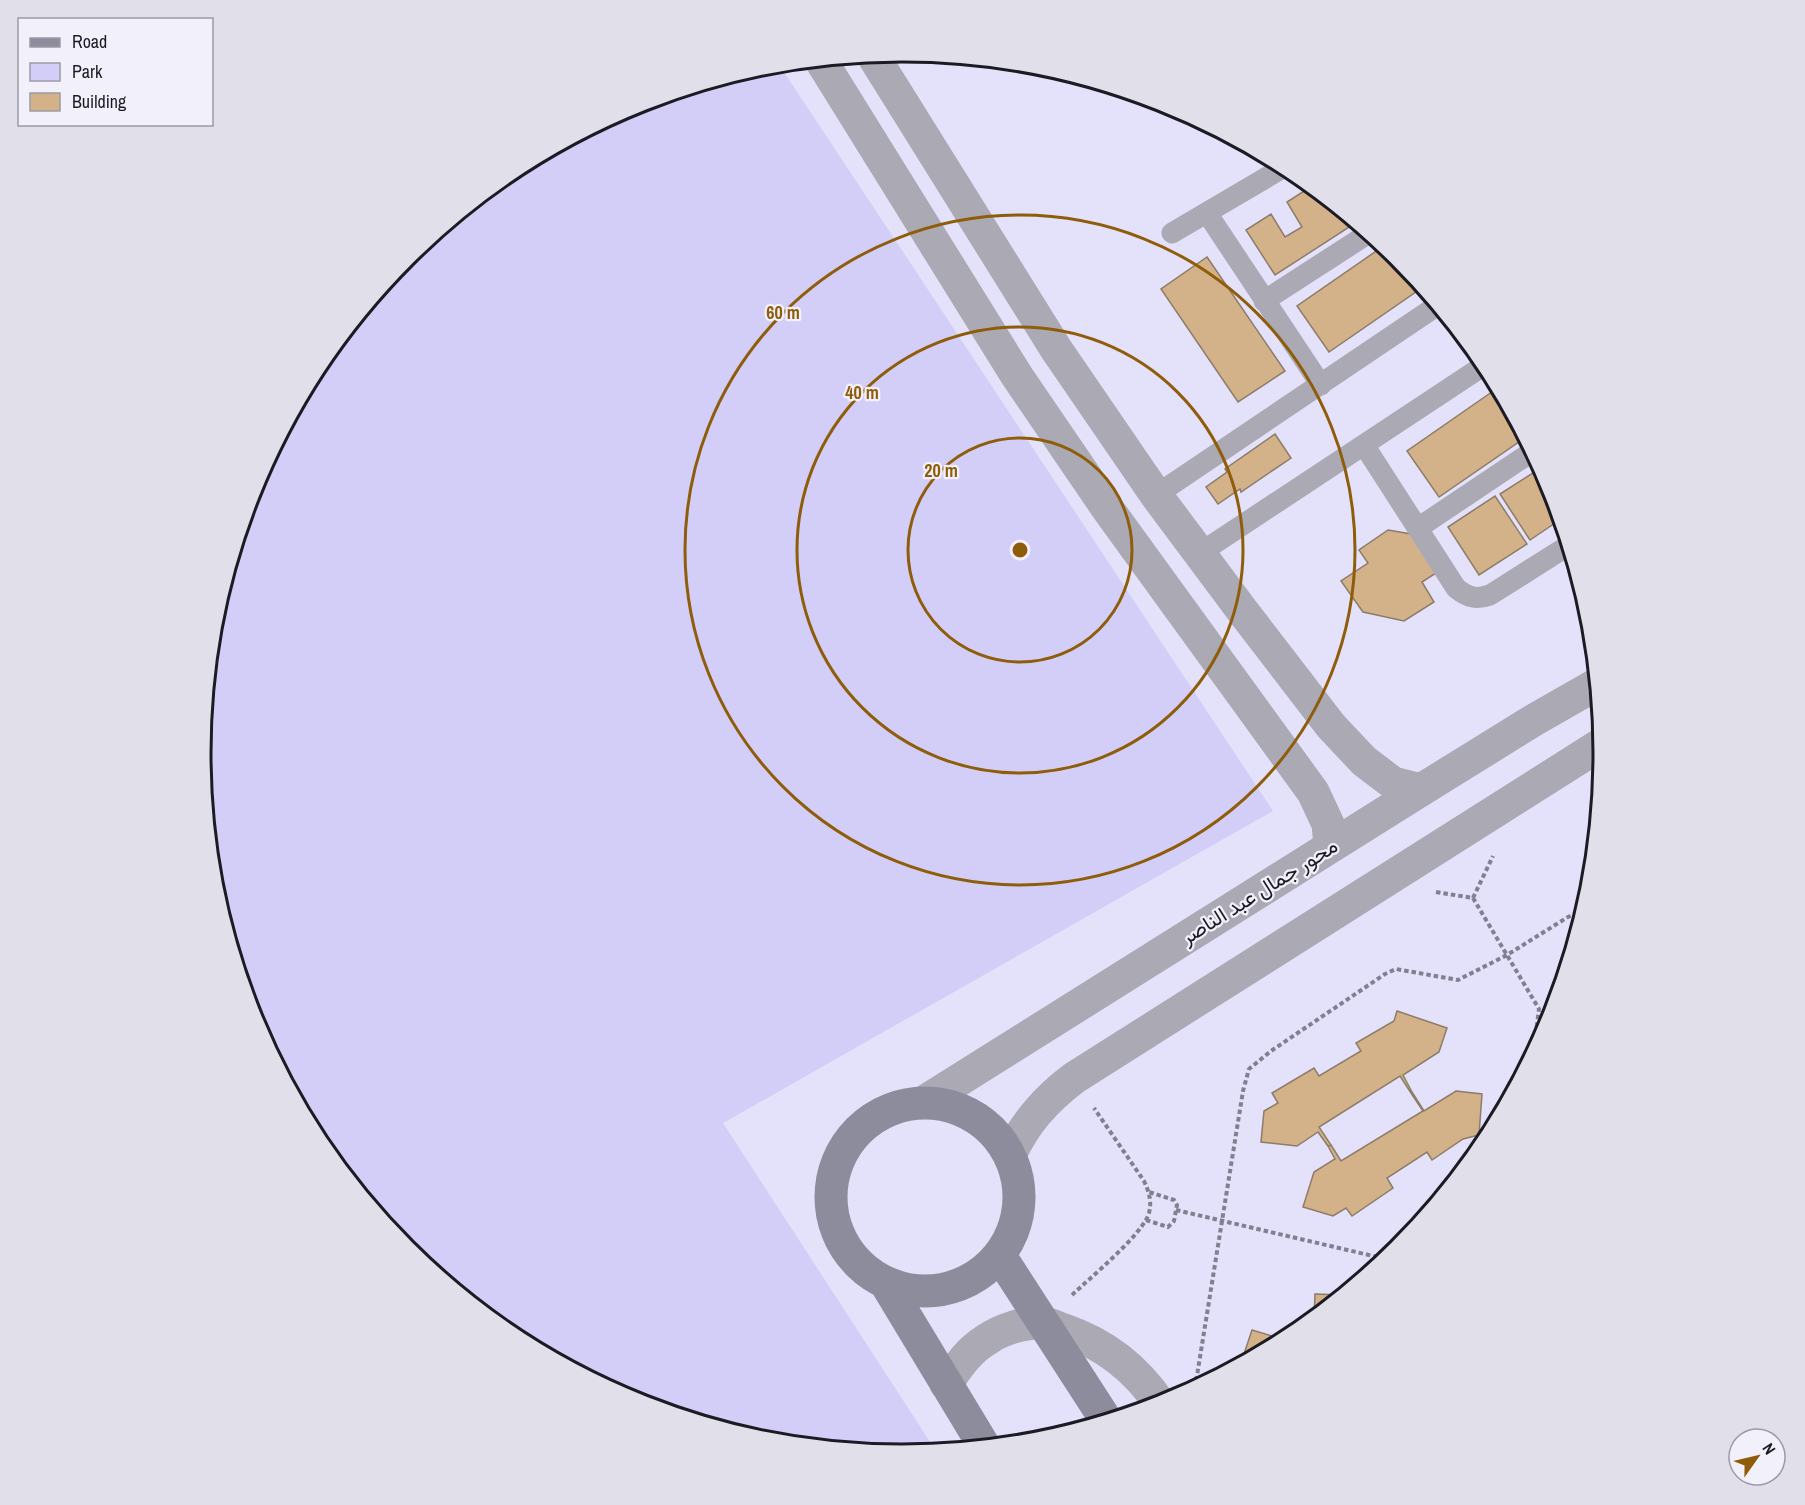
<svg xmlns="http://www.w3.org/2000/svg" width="1805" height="1505" font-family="'Archivo Narrow',Vazirmatn,sans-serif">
<rect width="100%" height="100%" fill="#e4e1fb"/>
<path fill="#d2cef8" d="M778,63L1273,811L723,1123L936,1451L902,1454L765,1440L634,1400L512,1336L406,1248L319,1142L254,1021L214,889L201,752L215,615L255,484L319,362L407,256L513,169L634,104L766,64Z"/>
<path fill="#d4b289" stroke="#8c7c68" stroke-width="1.5" d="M1312,186L1357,222L1275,275L1246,230L1271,214L1285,237L1302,227L1287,202Z
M1385,245L1399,257L1423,287L1329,352L1297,306Z
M1207,257L1285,371L1238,402L1161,289Z
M1499,387L1526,437L1439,497L1407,451Z
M1275,434L1291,458L1241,492L1240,489L1218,504L1206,487L1227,472L1225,469Z
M1542,467L1551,484L1561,519L1530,540L1500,494Z
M1495,496L1527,544L1479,575L1448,527Z
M1388,530L1411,534L1436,573L1422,582L1434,602L1404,621L1363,612L1341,581L1368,563L1359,550Z
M1397,1011L1447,1028L1439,1052L1403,1075L1412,1092L1411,1093L1400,1076L1319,1127L1331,1145L1328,1146L1318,1132L1297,1146L1261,1142L1264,1111L1278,1103L1272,1093L1314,1068L1319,1076L1361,1051L1356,1043L1394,1021Z
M1456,1091L1482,1094L1479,1135L1463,1139L1432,1160L1427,1152L1387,1178L1393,1188L1352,1216L1346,1208L1333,1216L1303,1207L1314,1172L1335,1159L1328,1146L1331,1145L1341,1161L1423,1111L1411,1093L1412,1092L1424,1111Z
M1315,1294L1342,1295L1314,1318Z
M1252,1330L1275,1337L1279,1343L1241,1363Z"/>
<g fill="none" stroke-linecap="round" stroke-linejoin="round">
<path stroke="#817f90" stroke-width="4" stroke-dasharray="4.5 3" stroke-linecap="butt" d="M1436,892L1473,898L1493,856
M1473,898L1539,1009L1533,1054
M1176,1210L1386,1259
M1146,1220L1168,1227L1174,1221L1177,1205L1174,1200L1149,1192
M1072,1295C1089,1279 1144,1233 1149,1213C1152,1201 1149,1192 1144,1181L1094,1108
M1195,1388L1243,1091L1249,1069L1271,1051L1385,974L1396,969L1458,980L1507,955L1568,917L1579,912L1583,913"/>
<path stroke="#aaa9b4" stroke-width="21" d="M1207,213L1321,385
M1172,233L1286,166
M1264,301L1369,233
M1364,445L1456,588C1467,597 1476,600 1490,595L1569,545
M1156,495L1438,305
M1418,528L1533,451
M1200,553L1486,364"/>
<path stroke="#aaa9b4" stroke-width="33" d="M872,54L1056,349L1156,495L1241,609L1331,726L1364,761L1393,783L1421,790
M820,59L1017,376L1107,508L1313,792L1328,824L1330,846"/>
<path stroke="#aaa9b4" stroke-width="33" d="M924,1102L1421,790L1534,720L1597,684
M1010,1155C1025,1123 1045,1100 1074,1078L1603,743
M946,1384C958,1367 968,1351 986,1340C1000,1330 1024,1322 1042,1323C1049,1323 1058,1328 1064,1330C1105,1344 1136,1368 1160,1404"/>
<path stroke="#8d8c9c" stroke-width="33" d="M831 1197a94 94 0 1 1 188 0a94 94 0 1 1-188 0Z
M1000,1256L1106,1420
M885,1282L984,1446"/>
</g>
<g fill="none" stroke="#8f5d0a" stroke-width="3">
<circle cx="1020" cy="550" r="112"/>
<circle cx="1020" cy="550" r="223"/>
<circle cx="1020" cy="550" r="335"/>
</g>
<g text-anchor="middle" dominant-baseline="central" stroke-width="4.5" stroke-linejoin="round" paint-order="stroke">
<g font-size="21" fill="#1c1b24" stroke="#f1f0fb">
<text transform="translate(1259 891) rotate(-32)">محور جمال عبد الناصر</text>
</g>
</g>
<path d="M0 0H1805V1505H0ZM211 753a691 691 0 1 1 1382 0a691 691 0 1 1-1382 0Z" fill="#e0dfea" fill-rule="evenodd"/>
<path fill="none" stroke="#1c1b24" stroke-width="3" d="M211 753a691 691 0 1 1 1382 0a691 691 0 1 1-1382 0Z"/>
<circle cx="1020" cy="550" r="9" fill="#8f5d0a" stroke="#f1f0fb" stroke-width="3"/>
<g font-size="18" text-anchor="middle" font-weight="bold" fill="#8f5d0a" stroke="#f1f0fb" stroke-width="4.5" stroke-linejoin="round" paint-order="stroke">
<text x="783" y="319">60 m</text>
<text x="862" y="399">40 m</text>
<text x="941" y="477">20 m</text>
</g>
<rect x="18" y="18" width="195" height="108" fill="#f1f0fb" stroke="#9c9ba5" stroke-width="1.5"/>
<rect x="30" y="38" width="30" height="9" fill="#8d8c9c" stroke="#9c9ba5" stroke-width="1.5"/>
<text x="72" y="48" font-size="18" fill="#1c1b24">Road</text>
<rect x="30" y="63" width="30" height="18" fill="#d2cef8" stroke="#9c9ba5" stroke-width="1.5"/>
<text x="72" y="78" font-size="18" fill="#1c1b24">Park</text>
<rect x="30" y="93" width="30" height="18" fill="#d4b289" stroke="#9c9ba5" stroke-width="1.5"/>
<text x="72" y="108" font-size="18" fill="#1c1b24">Building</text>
<g transform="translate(1757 1457) rotate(56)"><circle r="28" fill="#f1f0fb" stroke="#9c9ba5" stroke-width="1.5"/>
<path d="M0-4.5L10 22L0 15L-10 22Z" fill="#8f5d0a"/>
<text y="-9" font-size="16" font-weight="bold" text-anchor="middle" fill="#1c1b24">N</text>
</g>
</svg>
